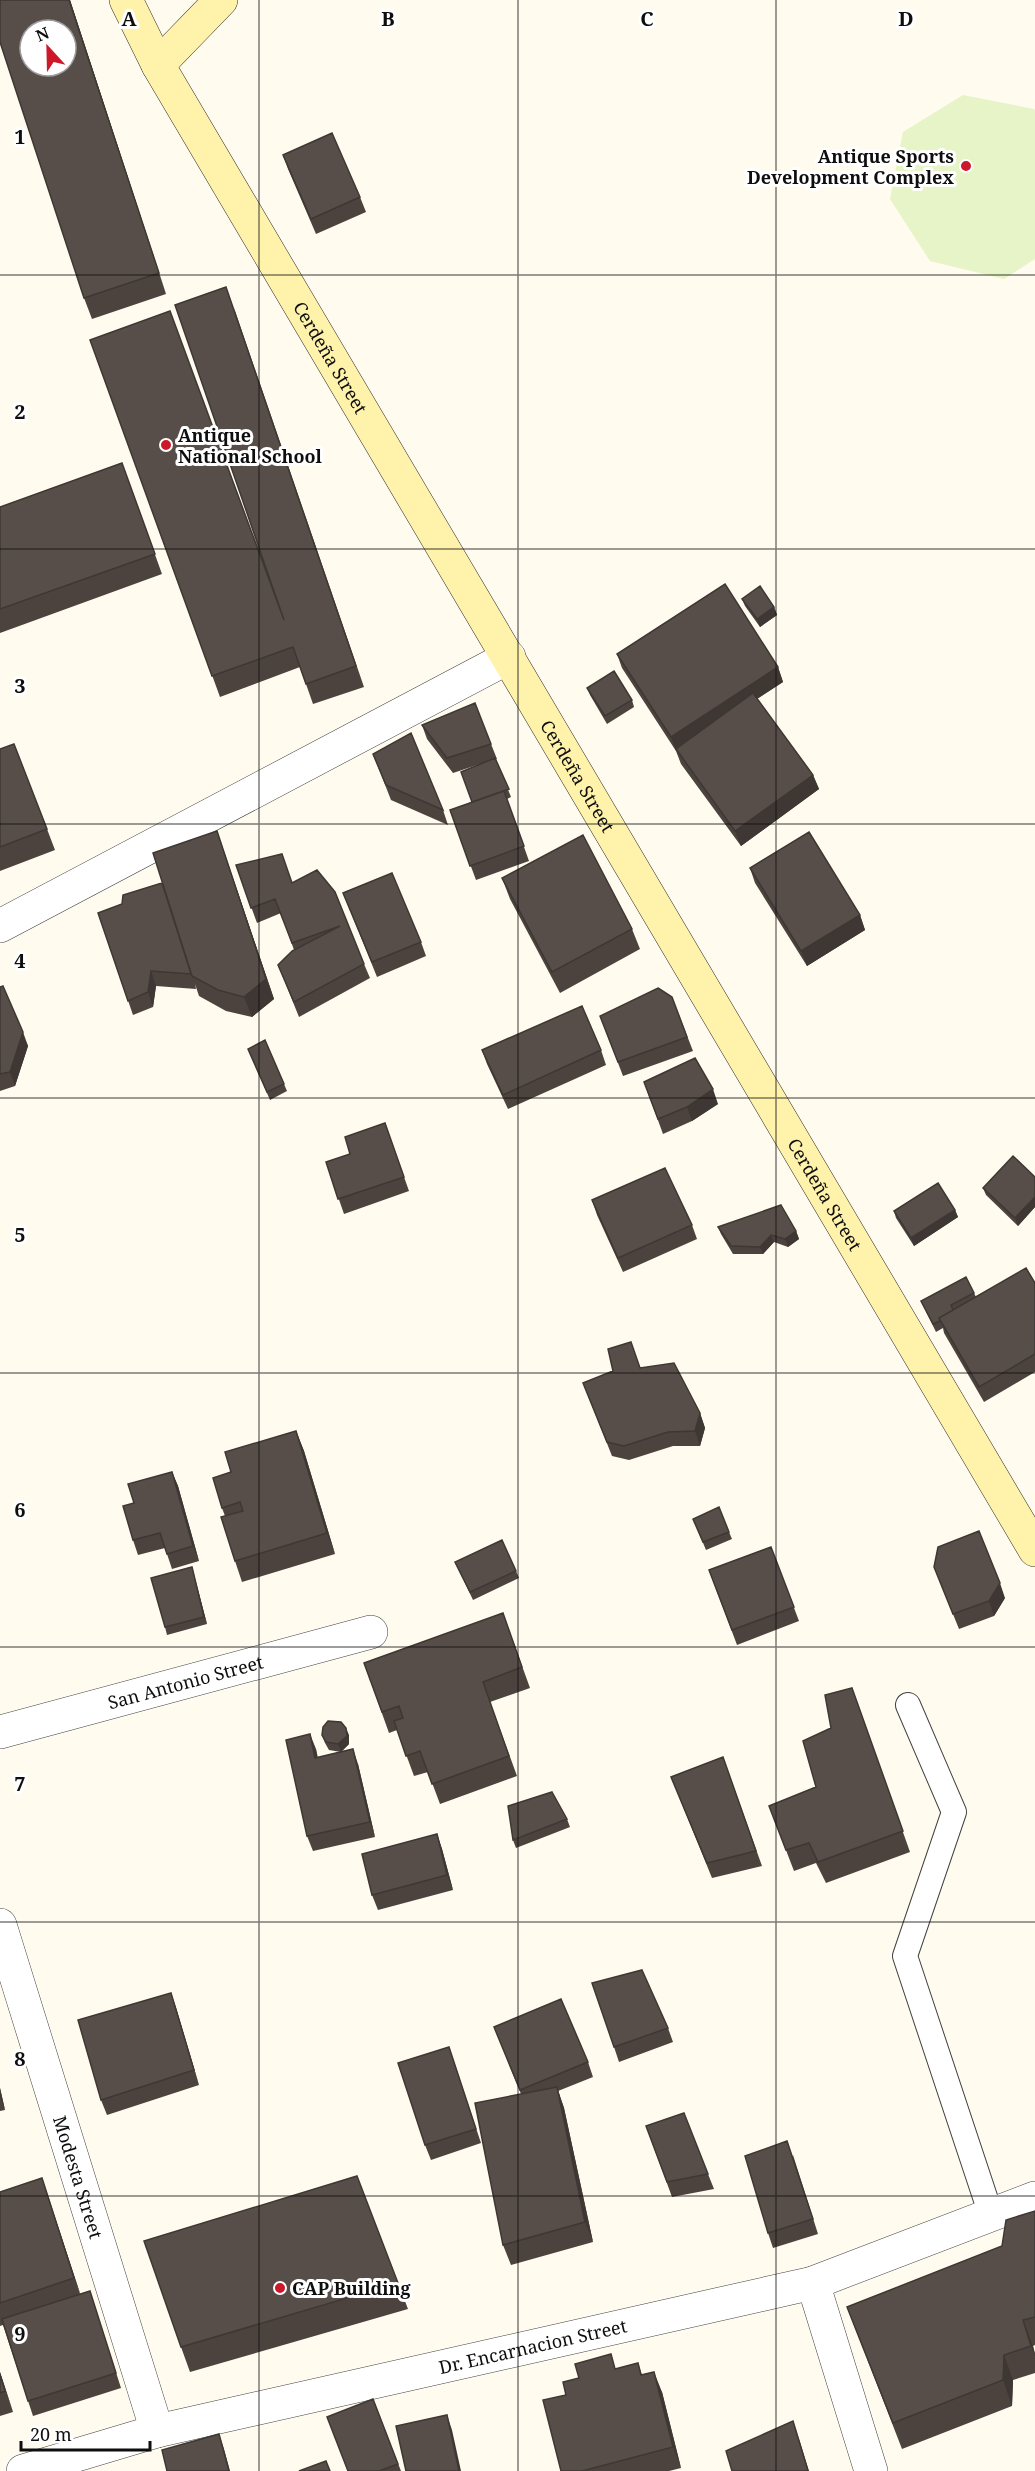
<svg xmlns="http://www.w3.org/2000/svg" width="1035" height="2471" font-family="'Noto Serif',serif">
<rect width="100%" height="100%" fill="#fffbef"/>
<path fill="#e6f4c7" d="M963,95L1034,109L1035,111V259L1004,279L930,261L890,199L903,132Z"/>
<g fill="none" stroke-linecap="round" stroke-linejoin="round">
<g stroke="#414141" stroke-width="26">
<path id="service" d="M908,1705L954,1812L905,1956L991,2215"/>
</g>
<g stroke="#414141" stroke-width="34">
<g id="minor">
<path d="M0,926L509,657"/>
<path id="s1" d="M0,1732L371,1632"/>
<path id="s2" d="M0,1925L157,2431"/>
<path d="M813,2283L871,2471"/>
<path id="s3" d="M23,2471L157,2431L813,2283L1035,2198"/>
</g>
</g>
<g stroke="#303030" stroke-width="34">
<g id="secondary">
<path id="s4" d="M126,0L158,65L1035,1550"/>
<path d="M158,65L221,0"/>
</g>
</g>
<use href="#service" stroke="#fff" stroke-width="24"/>
<use href="#minor" stroke="#fff" stroke-width="33"/>
<use href="#secondary" stroke="#fff2aa" stroke-width="33"/>
</g>
<path fill="#4c433f" d="M0,0H70L166,294L92,319L84,298Z
M283,155L360,197L366,212L316,234L288,169Z
M234,308L364,687L313,704L300,667L220,697L90,340L284,620Z
M122,463L162,574L0,633V507Z
M742,599L774,607L777,615L760,627L745,606Z
M617,654L778,667L783,682L757,699L813,775L819,789L741,846L681,764L676,751L622,668Z
M587,688L632,700L634,707L607,724L590,695Z
M422,725L491,744L497,759H496L511,797L507,799L529,861L476,880L450,810L472,802L480,764L453,773L427,739Z
M0,749L47,829L55,850L0,871Z
M373,754L443,810L448,825L391,800Z
M217,831L274,999L252,1017L226,1011L199,996L195,984L196,989L156,986L153,1007L133,1015L98,913L122,904L162,883Z
M236,865L293,883L317,870L364,964L370,978L299,1017L278,965L294,950L281,913L257,923Z
M750,868L860,915L865,930L807,966L755,883Z
M502,878L632,929L640,949L560,993L510,899Z
M343,893L421,942L426,956L377,977Z
M0,987L28,1046L15,1086L0,1091Z
M672,997L693,1051L623,1076L600,1016Z
M248,1049L284,1084L287,1091L270,1100Z
M482,1050H601L606,1065L508,1109L487,1064Z
M644,1082L718,1104L692,1121L663,1134Z
M385,1123L409,1191L344,1214L326,1162L350,1154Z
M1035,1177V1207L1018,1226L986,1195L983,1188Z
M592,1200L692,1225L697,1239L623,1272L597,1215Z
M955,1210L958,1217L914,1246L896,1218L894,1211Z
M718,1227L796,1231L799,1239L788,1247L774,1242L763,1254H733L721,1234Z
M1035,1283V1372L984,1402L944,1333L943,1328L936,1332L921,1301L974,1293L976,1297Z
M640,1368L700,1413L705,1428L700,1446H673L629,1460L612,1456L583,1383Z
M296,1431L304,1451L335,1554L242,1582L235,1561L225,1516L222,1508L231,1472Z
M172,1472L178,1486L199,1561L172,1569L165,1548L138,1555L133,1540L134,1503Z
M693,1519L729,1532L732,1539L706,1550Z
M771,1547L799,1621L737,1645L709,1570Z
M455,1562L516,1571L519,1578L473,1600Z
M192,1567L207,1624L167,1635L165,1627Z
M934,1567L1005,1598L994,1616L959,1629Z
M503,1613L530,1688L490,1702L517,1776L440,1804L428,1772L414,1776L397,1730L389,1733L364,1663Z
M852,1688L910,1852L826,1883L816,1863L794,1871L769,1806L816,1787L831,1728Z
M322,1735H349V1744L341,1752L329,1750L325,1743Z
M316,1749L317,1757L358,1764L375,1837L313,1851L307,1836Z
M723,1757L762,1866L712,1878L671,1777Z
M567,1819L570,1827L516,1848L513,1840Z
M437,1834L442,1849L453,1890L378,1910L372,1895Z
M171,1993L176,2008L199,2085L107,2115L101,2100Z
M494,2027L588,2062L593,2077L558,2091L564,2108L593,2242L511,2265L503,2245L521,2094Z
M668,2028L673,2042L619,2062L614,2047Z
M449,2047L481,2143L431,2160L425,2145Z
M0,2088L5,2110L0,2111Z
M646,2126L708,2174L714,2189L672,2197Z
M793,2155L818,2234L773,2248L768,2233Z
M0,2192L49,2199L80,2294L90,2291L121,2388L33,2416L3,2325L0,2326Z
M1035,2211V2345L1033,2346L1035,2353V2373L1013,2380L1012,2406L902,2449L847,2307L1002,2246Z
M398,2283L408,2309L190,2372L181,2347Z
M638,2363L642,2375L662,2392L681,2468L669,2471H561L566,2395L617,2369Z
M0,2372L13,2412L0,2416Z
M373,2399L401,2471H347Z"/>
<path fill="#3e3733" d="M69,0H70L166,294L159,273Z
M774,607L777,615L760,627L757,619Z
M778,667L783,682L676,751L671,737Z
M813,775L819,789L741,846L735,831Z
M217,831L274,999L252,1017L244,997Z
M860,915L865,930L807,966L801,951Z
M151,971L156,986L153,1007L148,992Z
M23,1032L28,1046L15,1086L10,1072Z
M713,1089L718,1104L692,1121L687,1107Z
M1035,1197V1207L1018,1226L1015,1218Z
M955,1210L958,1217L914,1246L911,1238Z
M796,1231L799,1239L788,1247L785,1239Z
M771,1235L774,1242L763,1254L760,1247Z
M700,1413L705,1428L700,1446L695,1431Z
M296,1431L304,1451L335,1554L327,1533Z
M172,1472L178,1486L199,1561L193,1546Z
M192,1567L194,1575L207,1624L204,1617Z
M1000,1583L1005,1598L994,1616L989,1601Z
M346,1728L349,1735V1744L341,1752L338,1744Z
M310,1734L316,1749L321,1772L315,1758Z
M353,1749L358,1764L375,1837L370,1822Z
M437,1834L442,1849L453,1890L447,1875Z
M171,1993L176,2008L199,2085L194,2070Z
M557,2087L564,2108L593,2242L585,2222Z
M0,2088L5,2110L0,2097Z
M42,2178L49,2199L82,2299L74,2278Z
M1023,2320L1033,2346L1035,2356L1031,2346Z
M1004,2355L1013,2380L1012,2406L1003,2380Z
M0,2372L13,2412L0,2375Z
M654,2372L662,2392L681,2468L673,2447Z
M447,2415L452,2430L461,2471H459Z
M793,2421L800,2442L809,2471H808Z
M219,2434L224,2449L230,2471H229Z"/>
<path fill="#584e49" stroke="#3e3733" stroke-width="1.5" fill-rule="evenodd" d="M0,0H69L159,273L84,298L0,42ZM30,30H66V66H30Z
M332,133L360,197L311,219L283,155Z
M226,287L356,666L306,684L293,647L212,676L90,340L170,311L284,620L175,305Z
M122,463L155,554L0,609V507Z
M725,584L778,667L671,737L617,654Z
M760,586L774,607L757,619L742,599Z
M614,671L632,700L605,716L587,688Z
M753,693L813,775L735,831L676,749Z
M475,703L491,744L447,758L422,725Z
M411,733L443,810L386,785L373,754Z
M14,744L47,829L0,847V749Z
M495,758L509,789L472,802L461,772Z
M504,791L524,846L470,866L450,810Z
M217,831L266,979L244,997L218,990L192,976L153,853Z
M809,832L860,915L801,951L750,868Z
M583,835L632,929L552,972L502,878Z
M282,854L292,883L317,870L335,892L364,964L294,1002L278,965L292,951L340,926L292,943L275,899L251,908L236,865Z
M392,873L421,942L372,962L343,893Z
M162,883L191,974L151,971L148,992L128,1001L98,913L122,904L123,895Z
M3,986L23,1032L10,1072L0,1074V987Z
M658,988L672,997L687,1037L618,1062L600,1016Z
M582,1006L601,1050L503,1095L482,1050Z
M265,1040L284,1084L267,1092L248,1049Z
M695,1058L713,1089L687,1107L658,1119L644,1082Z
M385,1123L404,1177L338,1199L326,1162L350,1154L345,1137Z
M1013,1156L1035,1177V1197L1015,1218L983,1188Z
M665,1168L692,1225L618,1258L592,1200Z
M938,1183L955,1210L911,1238L894,1211Z
M781,1205L796,1231L785,1239L771,1235L760,1247L731,1246L718,1227Z
M1026,1268L1035,1283V1354L979,1387L939,1318Z
M966,1277L974,1293L951,1305L953,1310L939,1318L940,1321L933,1324L921,1301Z
M631,1342L640,1368L674,1363L700,1413L695,1431L668,1432L624,1446L607,1442L583,1383L613,1371L608,1349Z
M296,1431L327,1533L235,1561L221,1517L243,1511L240,1502L222,1508L213,1478L231,1472L225,1452Z
M172,1472L193,1546L167,1554L160,1533L133,1540L123,1506L134,1503L128,1484Z
M719,1507L729,1532L703,1542L693,1519Z
M979,1531L1000,1583L989,1601L953,1614L934,1567L938,1547Z
M502,1540L516,1571L470,1592L455,1562Z
M771,1547L794,1607L732,1630L709,1570Z
M192,1567L204,1617L165,1627L151,1578Z
M503,1613L522,1667L483,1682L509,1756L432,1784L420,1751L406,1756L394,1721L403,1718L399,1706L382,1712L364,1663Z
M852,1688L903,1831L818,1862L809,1843L786,1850L769,1806L816,1787L803,1741L831,1728L825,1695Z
M328,1721L341,1722L346,1728L347,1736L338,1744L326,1742L322,1735L323,1727Z
M310,1734L315,1758L353,1749L370,1822L307,1836L286,1740Z
M723,1757L756,1851L707,1863L671,1777Z
M552,1792L567,1819L513,1840L508,1806Z
M437,1834L447,1875L372,1895L362,1854Z
M642,1970L668,2028L614,2047L592,1983Z
M171,1993L194,2070L101,2100L78,2020Z
M561,1999L588,2062L520,2090L494,2027Z
M449,2047L476,2129L425,2145L398,2063Z
M557,2087L585,2222L503,2245L475,2103Z
M684,2113L708,2174L667,2182L646,2126Z
M787,2141L813,2219L768,2233L745,2156Z
M357,2176L398,2283L181,2347L144,2241Z
M42,2178L74,2278L0,2303V2192Z
M1035,2211V2317L1023,2320L1031,2346L1004,2355L1003,2380L893,2423L847,2307L1002,2246L1006,2220Z
M90,2291L116,2373L28,2401L2,2319Z
M611,2354L615,2369L638,2363L641,2375L654,2372L673,2447L582,2471H561L543,2400L566,2395L563,2382L579,2378L575,2364Z
M0,2375L5,2391L0,2393Z
M373,2399L398,2464L379,2471H348L327,2417Z
M447,2415L459,2471H406L396,2426Z
M793,2421L808,2471H732L726,2451Z
M219,2434L229,2471H167L162,2450Z
M326,2461L330,2471H299Z"/>
<path fill="none" stroke="#0e0e0e" stroke-width="1.5" stroke-opacity="0.55" d="M259,0V2471M518,0V2471M776,0V2471M0,275H1035M0,549H1035M0,824H1035M0,1098H1035M0,1373H1035M0,1647H1035M0,1922H1035M0,2196H1035"/>
<g fill="#cc1829" stroke="#fff" stroke-width="2">
<circle cx="966" cy="166" r="6"/>
<circle cx="166" cy="445" r="6"/>
<circle cx="280" cy="2288" r="6"/>
</g>
<g text-anchor="middle" dominant-baseline="central" stroke-width="6" stroke-linejoin="round" paint-order="stroke">
<g font-size="18" font-weight="bold" fill="#0e0e0e" stroke="#fff" text-anchor="start">
<text x="954" y="156" text-anchor="end">Antique Sports<tspan x="954" dy="21">Development Complex</tspan></text>
<text x="178" y="435">Antique<tspan x="178" dy="21">National School</tspan></text>
<text x="292" y="2288">CAP Building</text>
</g>
<g font-size="18" fill="#0e0e0e" stroke="#fff">
<text stroke="none"><textPath href="#s4" startOffset="412">Cerdeña Street</textPath></text>
<text stroke="none"><textPath href="#s4" startOffset="898">Cerdeña Street</textPath></text>
<text stroke="none"><textPath href="#s4" startOffset="1384">Cerdeña Street</textPath></text>
<text stroke="none"><textPath href="#s1" startOffset="192">San Antonio Street</textPath></text>
<text stroke="none"><textPath href="#s2" startOffset="264">Modesta Street</textPath></text>
<text stroke="none"><textPath href="#s3" startOffset="525">Dr. Encarnacion Street</textPath></text>
</g>
</g>
<g font-size="20" text-anchor="middle" font-weight="bold" fill="#0e0e0e" stroke="#fff" stroke-width="6" stroke-linejoin="round" paint-order="stroke">
<text x="129" y="26">A</text>
<text x="388" y="26">B</text>
<text x="647" y="26">C</text>
<text x="906" y="26">D</text>
<text x="20" y="144">1</text>
<text x="20" y="419">2</text>
<text x="20" y="693">3</text>
<text x="20" y="968">4</text>
<text x="20" y="1242">5</text>
<text x="20" y="1517">6</text>
<text x="20" y="1791">7</text>
<text x="20" y="2066">8</text>
<text x="20" y="2341">9</text>
</g>
<g transform="translate(48 48) rotate(338)"><circle r="28" fill="#ffffff" stroke="#9f9f9f" stroke-width="1.5"/>
<path d="M0-4.5L10 22L0 15L-10 22Z" fill="#cc1829"/>
<text y="-9" font-size="16" font-weight="bold" text-anchor="middle" fill="#0e0e0e">N</text>
</g>
<path d="M21 2441v9h129v-9" fill="none" stroke="#0e0e0e" stroke-width="3"/>
<text x="30" y="2441" font-size="18" fill="#0e0e0e" stroke="#ffffff" stroke-width="4.5" paint-order="stroke">20 m</text>
</svg>
